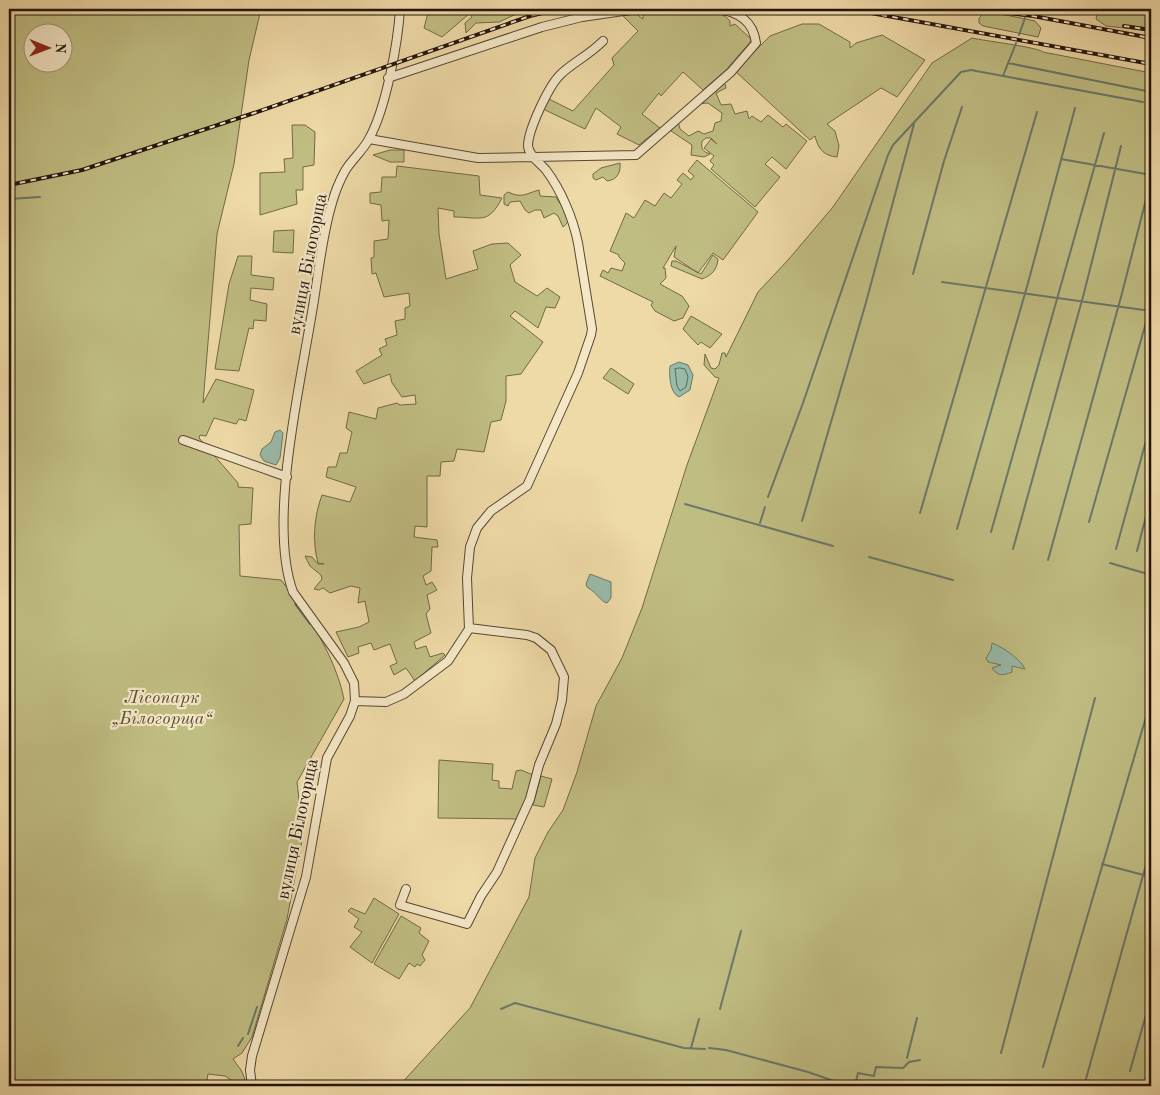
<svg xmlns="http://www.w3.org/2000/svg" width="1160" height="1095" font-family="'Old Standard TT',serif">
<rect width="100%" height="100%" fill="#eedaa7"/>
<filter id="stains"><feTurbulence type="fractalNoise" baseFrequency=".004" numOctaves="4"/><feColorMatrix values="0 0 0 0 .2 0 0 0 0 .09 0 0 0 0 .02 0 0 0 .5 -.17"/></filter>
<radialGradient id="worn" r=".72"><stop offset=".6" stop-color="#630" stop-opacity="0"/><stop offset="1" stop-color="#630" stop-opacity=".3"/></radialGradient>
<path fill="#c0bd82" stroke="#726847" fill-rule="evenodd" d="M9,9H261L249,60L234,164L217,234L203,403L216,379L254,390L246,421L239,419L236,424L214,418L206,436L200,435L199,438L238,483V487L253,488L251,524L239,525L240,576L281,580C308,614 335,656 344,699L297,782L303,835L287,919L252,1037L242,1053L233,1059L241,1070L245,1079L237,1084L225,1076L208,1074L206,1086H9ZM32,32H62V62H32Z
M429,9H527L499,22L476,23L466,33L465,23L472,17L468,11L469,14L442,37L424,28Z
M650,9C674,9 712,1 730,21V26L735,24L752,40L726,70L703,90L683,72L661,96L659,93L642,114L660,128L639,145L617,134L621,127L596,108L585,129L543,109L547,98L573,111L614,65L612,58L638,31L623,16L635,13L643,19V11Z
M1094,9H1151V31L1106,26L1096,19L1097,14Z
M986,11L1035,21L1041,28L1038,37L983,26L979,23V18Z
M802,24H819L850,42V48L856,43L882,35L925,60L897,97L881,88L827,124L835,131L839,146L837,157C824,156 818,149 815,136L810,140L735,71L770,36Z
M972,38C985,41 1037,47 1043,52L1151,73V1086H399L470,1008L529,897L535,858L548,832L563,810L577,772L596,706L622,658L642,608L687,465L719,378L715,377L704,365L705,354L711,368L715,369L719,365L722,353H725L726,357L758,292L788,260L833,207L932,63Z
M722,84H725L726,88L716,93L721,105L731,104L735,114L747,111L749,119L752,116L761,122L768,115L783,127L786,124L807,141L786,169L772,157L765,164L780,177L755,207L711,169L714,165L710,161L714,156L704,148L711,139L717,144L711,138H706L702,141C701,149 702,151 710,154L704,157L691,155L692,145L671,131L673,126L678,121L680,129L689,136L698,131L704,134L713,131L715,123L721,121L722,113L708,103L698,104Z
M292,125H305L315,132L314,165L303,167V190H296L297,204L260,215V173L285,172L284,159L293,158Z
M390,150H404V162H390L373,155Z
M697,160L758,212L723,260L713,253L698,273L674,257L676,246L663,268H665L666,278L660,284L682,296L689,306L683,318L674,321L655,311L651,305L653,302L600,276L603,270L608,273L611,268L622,271L625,263L619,257V255L610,251L626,213L634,218L645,200L655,206L664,193L671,198L682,184L677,180L683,173L691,180L694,176L688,171Z
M620,163C621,171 618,180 607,181L603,177L596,180L593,178V174L601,168Z
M397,166L479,176L480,195L502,198C488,225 481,217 454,217V211L438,208L439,234L446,279L478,269L473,251L492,244L508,243L521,255L510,265L515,282L537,296L547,288L560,297L555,308L546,307L538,328L515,311L510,316L543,342L521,374L506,376V401L501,420L491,422L484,452L457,449L454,461L441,462L440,476H427V527L415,526L414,537L437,540L438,547H432L431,571L423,576L426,585L432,582L437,590L427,595L430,609L426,614L431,633L414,642L416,649L426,646L430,657L443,653L445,655L415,681L406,668L394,675L390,666L397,663L390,644L374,650L371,643L358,647L359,653L348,657L336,632L359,627L369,622L365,601L358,603L360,588L351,586L330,593L323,588L319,590L314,589L322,579L321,575L310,566L305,556L312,557L318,564H324L318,563C312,541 314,516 322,495L350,502L356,487L326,477L328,467H336L340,453H347L352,432L346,428L349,412L376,419L378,408L397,403L400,405L416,404L415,395L402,397L392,383L390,374L364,384L356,371L382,355L379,349L387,345L385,339L397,335L395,321L405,319V308L410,306L409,293L384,297L376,273L372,274L371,258L374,257V241L388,239L389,220L382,221L381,205L370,203V193L381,192L382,177H396Z
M539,190L540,196L556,197C560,206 576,218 563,227L558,216L554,213L544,218L541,210H535L529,213L525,210L520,201L510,202L508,206L504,204V195L508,192C522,199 527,193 539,190Z
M294,230L293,253L273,252L274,231Z
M713,255L718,259C717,270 712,275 702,279L671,266L672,261H676L701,274Z
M238,256H252L251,275L274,278L273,290L251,288L250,300L267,304L266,321L254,320L253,329L249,328L239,371L215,369L229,284Z
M691,316L722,334L710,348L701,342L698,345L683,329Z
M611,368L634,384L628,394L603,378Z
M439,760L493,764L492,780L499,781V788L512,789L516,771L521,770L533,775L520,819L438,818Z
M541,776L552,779L544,807L533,805Z
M374,898L399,914L372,963L350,947L362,932L354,927L359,919L348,911L351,908L365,914Z
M401,916L421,928L419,933L429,941L422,955L425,960L420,966L417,964L415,967L409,963L399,979L374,964Z"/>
<path fill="#99bba9" stroke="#6a786a" d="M679,362L688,365L693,375L690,390L679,397C670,393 669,376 670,366Z
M280,430L283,433L280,458L276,465L264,461L260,455L262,449L271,442L275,432Z
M590,574L611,582V598L607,603C601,602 596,592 587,587L586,584Z
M992,643C1003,647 1020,659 1025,669L1012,666V672C1002,676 998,676 992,668L1001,665L988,662L986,658L991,650Z"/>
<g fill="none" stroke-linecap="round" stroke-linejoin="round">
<path stroke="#5e685a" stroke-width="1" d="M680,368L685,369L688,377L686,387L680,391L677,386L675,369Z"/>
<path stroke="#6a786a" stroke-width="2" d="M1019,35L1025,18
M1008,63L1151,92
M1003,76L1016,43
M1061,159L1151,175
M9,199L40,197
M913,274L944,161L962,107
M942,282L1151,311
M768,497L803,403L888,155L893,145L961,72L971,70L1143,102
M685,504L833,546
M920,513L1037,112
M802,521L865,306L914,124
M1089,522L1151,305
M760,523L765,507
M957,529L1028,283L1075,108
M991,532L1104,133
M1013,549L1084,293L1121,146
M1116,549L1151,423
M1137,551L1151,497
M869,557L953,580
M1048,560L1121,297L1151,180
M1110,563L1151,575
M295,604L310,624
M1102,864L1151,877
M501,1009L515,1003L684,1048L705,1049
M720,1009L741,931
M248,1034L257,1007
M238,1046L243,1038
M691,1048L699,1019
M709,1048L726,1050L808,1072L848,1086
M1001,1053L1095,698
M907,1058L917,1018
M1043,1067L1151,700
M1130,1071L1151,997
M855,1086L858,1073L874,1076L876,1067L903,1068L909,1062L920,1060
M1084,1086L1151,847"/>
<g stroke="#564633" stroke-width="10">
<path id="minor" d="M388,78L542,27L582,17L637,9
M369,139L478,158L636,155L731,72L756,43C753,21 739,12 717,9
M183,440L287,477
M355,701L386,702L404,694L448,661L469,629L467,578L470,547L477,528L491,511L527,486L578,373L591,335L592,329L578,243C573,218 561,190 546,170C540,163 529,156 528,146C528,130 549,85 561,74C575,61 588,56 603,41
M406,889L400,905L467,924L481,896L497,872L530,799L539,765L556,724L562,700L564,677L551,650L536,638L527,635L469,628
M252,1086L250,1070L252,1056L306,877L327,758L350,716L355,701L354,683L344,663L293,592C268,524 299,391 311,318C318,280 321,239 332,203C335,192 340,180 345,171C352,159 364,150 370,137C386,107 398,43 400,9"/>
</g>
<use href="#minor" stroke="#f4e7c6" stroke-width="8"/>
<g stroke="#24140c" stroke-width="4">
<path id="rail" d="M849,9L1151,64
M977,9L1033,16L1151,38
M1124,26L1151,30
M9,185L82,170L254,113L530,16L559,9"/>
</g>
<use href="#rail" stroke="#f4e7c6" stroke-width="2" stroke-dasharray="5.5" stroke-linecap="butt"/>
</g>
<g text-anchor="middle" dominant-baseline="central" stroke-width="4.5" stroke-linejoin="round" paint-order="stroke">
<g font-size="18" fill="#24140c" stroke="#f4e7c6">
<text transform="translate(308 264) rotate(-79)">вулиця Білогорща</text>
<text transform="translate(298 829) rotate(-78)">вулиця Білогорща</text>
</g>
<g font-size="18" font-style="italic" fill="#5b4f35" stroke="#f4e7c6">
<text x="162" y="698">Лісопарк<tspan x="162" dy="21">„Білогорща“</tspan></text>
</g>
</g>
<rect width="1160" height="1095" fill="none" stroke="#eedaa7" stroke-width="30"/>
<rect x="10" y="10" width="1140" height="1075" fill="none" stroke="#24140c" stroke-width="2.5"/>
<rect x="15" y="15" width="1130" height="1065" fill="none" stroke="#24140c"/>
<g transform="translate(48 48) rotate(91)"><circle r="24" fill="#f4e7c6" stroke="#a1937c"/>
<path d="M0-4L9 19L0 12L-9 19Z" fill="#8f2418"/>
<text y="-8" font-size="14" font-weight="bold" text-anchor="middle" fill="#24140c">N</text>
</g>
<rect width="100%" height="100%" filter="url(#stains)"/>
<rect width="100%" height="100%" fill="url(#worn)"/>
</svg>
